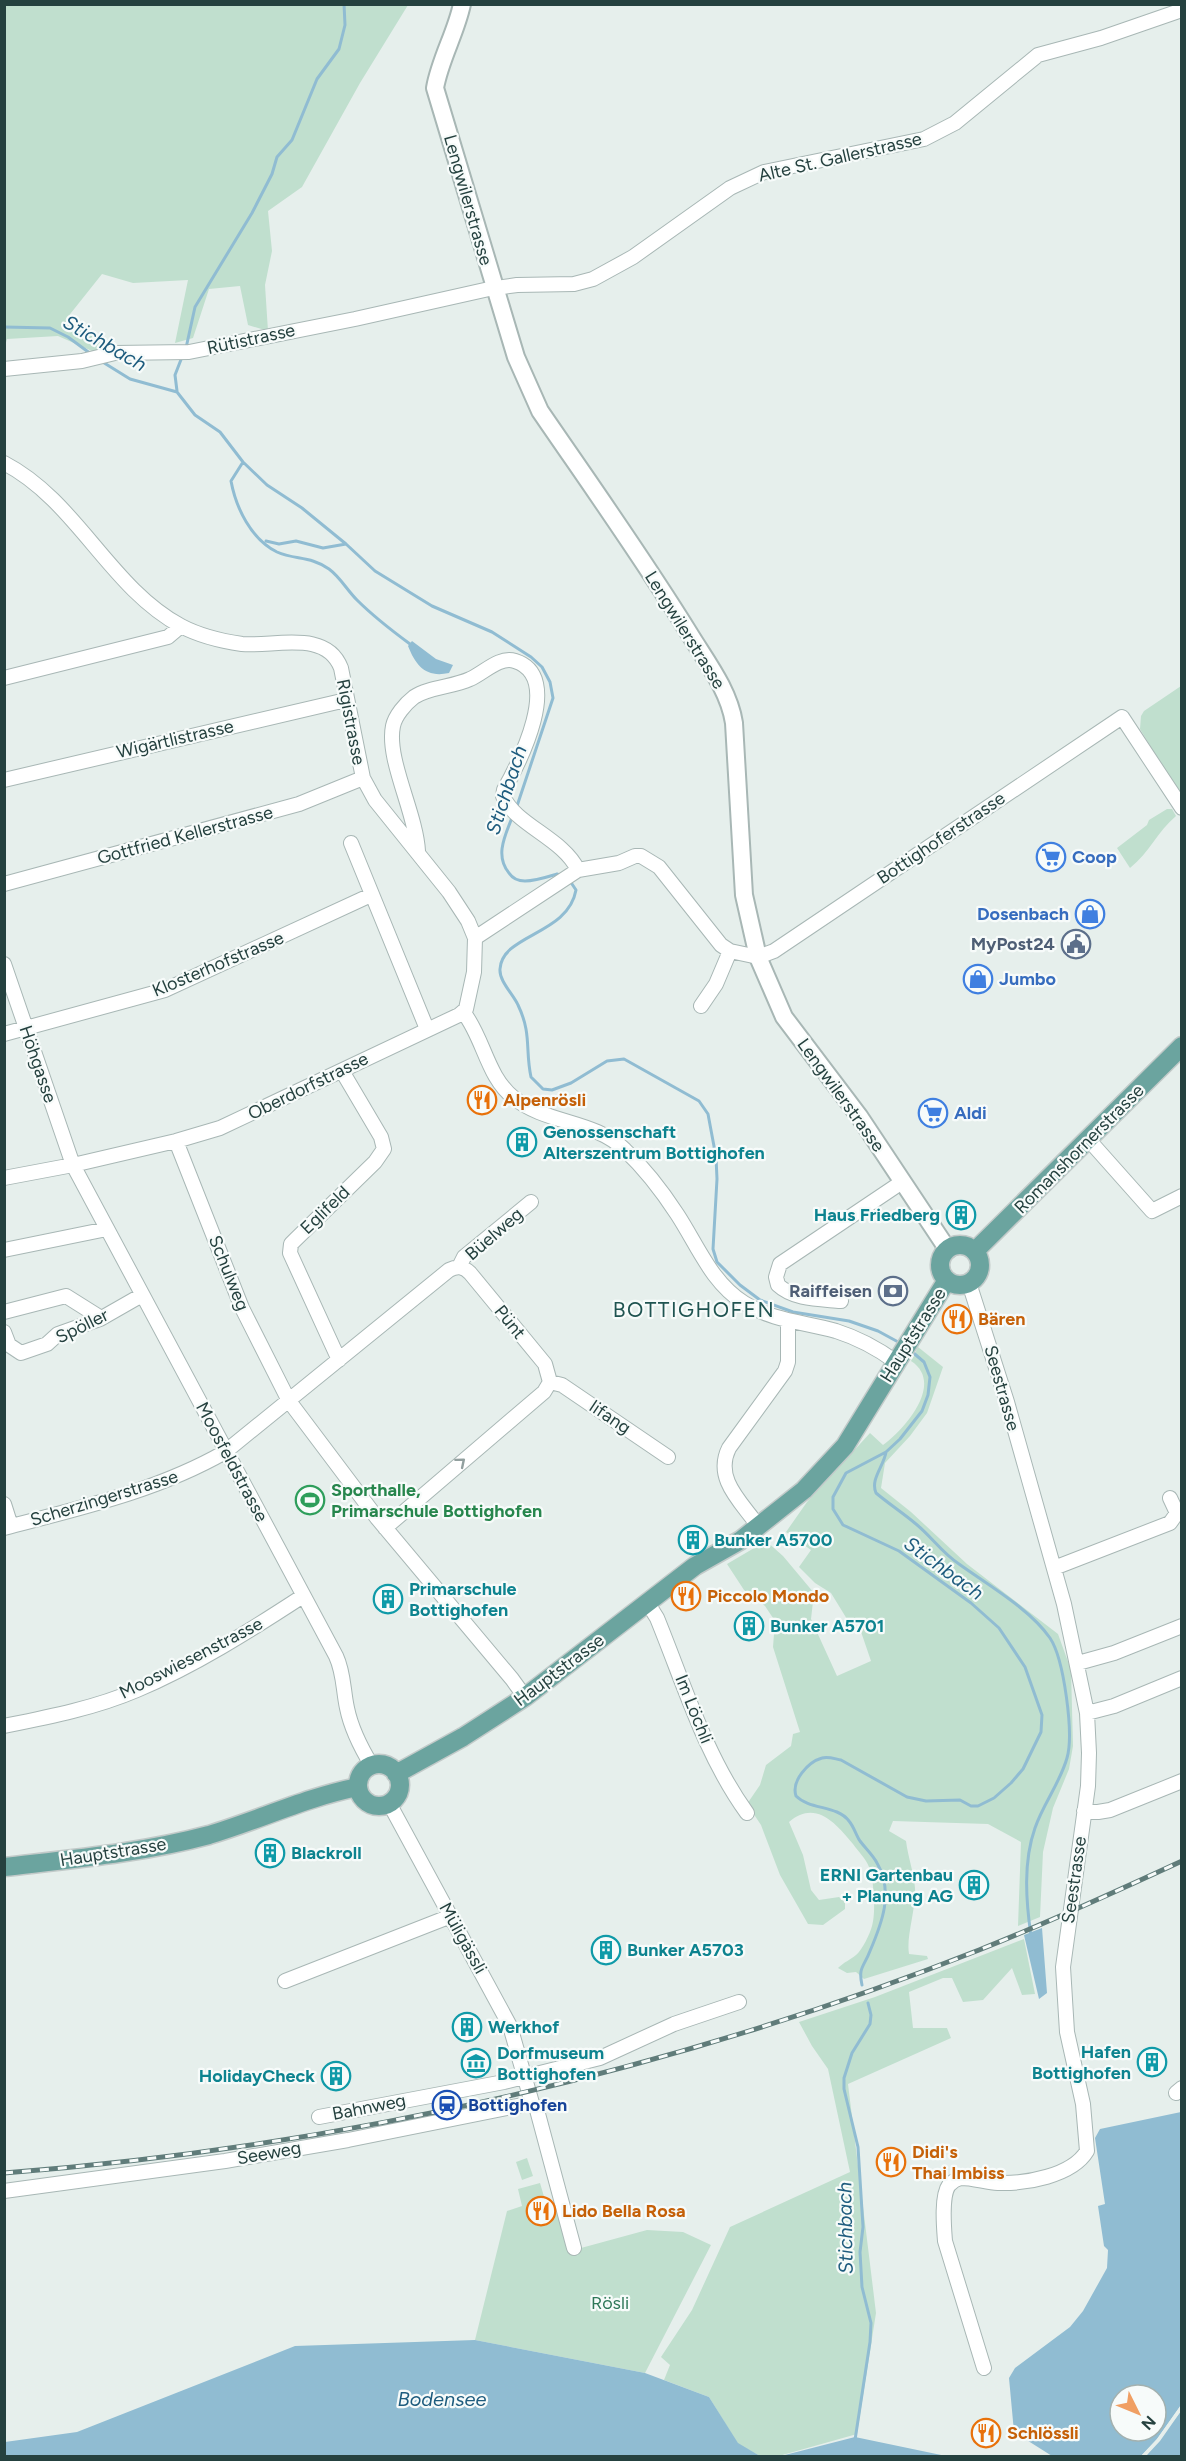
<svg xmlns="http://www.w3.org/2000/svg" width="1186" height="2461" font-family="Figtree,sans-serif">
<rect width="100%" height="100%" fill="#e6efec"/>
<path fill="#c0dfce" d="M5,5H408L360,83L302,187L268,211L272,251L265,285L268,331L248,325L240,286L209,289L193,338L175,343L188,280L133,283L102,274L67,318L100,342L99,354L58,336L7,339L5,346Z
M1181,686V797L1140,729L1141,716L1144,711Z
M1167,809H1172L1176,816C1158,831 1149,853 1130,868L1117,848L1147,825L1149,820Z
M918,1347L943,1367L927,1413L910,1436L885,1463L881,1488L911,1512L967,1564L1058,1634L1071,1670L1073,1746L1069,1769L1053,1808L1043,1852L1040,1917L1018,1926L1021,1842L988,1824L893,1821L889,1831L906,1841C908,1857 914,1873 915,1888C916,1910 906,1936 909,1954L927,1956L928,1959L864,1979L856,1972L847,1973L838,1968C844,1962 850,1960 856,1955C862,1950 870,1934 872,1926C876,1913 874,1880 869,1867C866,1859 858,1851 853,1844C836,1823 815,1799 789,1822L803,1855L811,1890L819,1900L839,1897L845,1902V1909L823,1925L808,1924L780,1875L761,1825L747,1804L760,1785L766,1765L791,1746L793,1734L800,1732L773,1647L775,1621L765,1606L744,1590L727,1564L766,1541L783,1556L814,1593L811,1619L837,1676L871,1661L858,1623L850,1624L831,1593L815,1583L799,1567L811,1550L786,1532L807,1502L870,1433L883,1445C905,1429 945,1383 911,1361Z
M1024,1939L1035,1994L1022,1995L1012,1968L983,2000L963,2002L952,1978H943L909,1992L913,2028H947L951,2038L848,2084L876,2313L857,2434L779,2456H760L738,2444L709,2397L664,2380L670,2365L661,2357L692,2310L730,2227L850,2172L828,2069L812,2046L799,2022L875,1997Z
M527,2158L533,2176L522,2180L516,2162Z
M540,2183L545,2200L549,2199L553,2213L560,2212L570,2251L647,2230L683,2232L711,2245L645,2373L475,2340L507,2211L522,2206L518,2189Z"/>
<path fill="#90bcd2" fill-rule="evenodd" d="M412,641L436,659L453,665L449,673C426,678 416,666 408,646Z
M1042,1928L1047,1993L1039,1999L1024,1935Z
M1181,2112V2405L1157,2439L1141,2456H1052L1014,2432L1009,2378L1015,2368L1070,2327L1083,2311L1107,2268L1108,2250L1104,2246L1098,2206L1105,2204L1095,2138L1100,2129ZM1120,2395H1156V2431H1120Z
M475,2340L645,2373L709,2397L738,2443L760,2456H5V2442L77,2432L295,2346Z
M1181,2411V2456H1146Z
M855,2437L946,2456H781Z"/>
<path fill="#e6efec" d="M1181,2405V2411L1160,2441L1146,2456H1141L1157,2439Z"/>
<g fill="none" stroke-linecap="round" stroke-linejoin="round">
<path stroke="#90bcd2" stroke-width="3" d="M4,327L50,328L68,337L91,354
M186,348L195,307L252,213L272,174L277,157L292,140L317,79L339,49L345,25L344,4
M101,361L130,379L177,392L195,415L220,432L243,462L267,485L302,508L346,544L375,571L432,606L492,632L531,657L542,667L550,682L553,698L516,809
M177,391L175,375L182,357
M243,462L231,481C236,508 251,539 277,552C295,560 311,556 329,569C340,577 347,590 357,600C373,616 391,630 410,644
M266,541L279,544L296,541L323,548L346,544
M513,815C506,834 494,855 509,873C513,879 518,881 525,881C535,881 547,877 557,874L562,876
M570,881L576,890C568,935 502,934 500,969C499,981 513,994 518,1005C532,1034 525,1050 531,1077L543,1089L552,1090L571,1083L607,1061L624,1059L699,1101L708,1114L716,1157L717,1179L713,1249L717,1262L740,1285L760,1300L793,1312L849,1321L878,1331L900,1343
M886,1452C884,1466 870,1479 876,1493C889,1504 903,1513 916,1524C931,1536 942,1553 959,1564C988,1585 1030,1609 1050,1638C1064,1659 1074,1734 1067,1758C1060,1783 1043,1804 1035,1828C1023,1862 1026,1901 1031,1936
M862,1985C858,1967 864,1967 870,1951C882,1923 894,1892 877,1863C873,1855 866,1849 860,1841C856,1835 854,1827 849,1821C837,1805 810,1810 796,1796C791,1781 808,1762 822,1758C828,1756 835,1759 841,1760L907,1797L926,1801L960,1800L971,1806H978L994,1798L1011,1783L1023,1769L1041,1732L1042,1715L1025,1667L999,1628L971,1603L899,1551L843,1525L833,1509V1497L846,1473L886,1452L900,1439L922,1411L928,1395L930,1377L924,1362L910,1350
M855,2440L870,2342L871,2323L862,2287L860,2252L863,2227L858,2147L844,2089V2078L852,2053L870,2024L871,2015L868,2003"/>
<g stroke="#a8b7b5" stroke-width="16">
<path id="minor" d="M4,369L82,361L115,353L189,352L355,319L489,289L517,285L574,284L593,279L633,257L730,188L764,172L924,139L955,123L1038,55L1101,38L1182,10
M4,463C77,501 109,587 181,626C200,636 221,641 242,644C274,647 326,629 341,668L363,778L375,800L449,892L468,921L475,938L474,972L466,1009L459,1015L220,1128L176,1141L73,1165L4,1178
M4,678L168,637L181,626
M4,780L346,700
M351,843L427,1029
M418,851C416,813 386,759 393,726C395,716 405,704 414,697C429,687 453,687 470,679C484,673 499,656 515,661C564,676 519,763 504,790L503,796C515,825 563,838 578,870
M4,884L299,804L363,778
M475,938L578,870L619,863L635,856H641L659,867L721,945L730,951L758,957L774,951L1122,717L1182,808
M4,964L73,1165L336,1656C344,1673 343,1690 347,1708C351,1728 361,1748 372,1766
M701,1006L716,984L730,951
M464,1013C484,1039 487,1077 514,1098C546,1124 595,1120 625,1150C644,1168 662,1191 677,1214C698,1246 711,1282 744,1303C773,1321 805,1322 836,1331C858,1338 877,1348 896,1362
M4,1034L165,990L371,895
M1088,1139L1152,1211L1182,1196
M176,1141L242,1308L289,1401L377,1518L512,1679L525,1697
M4,1250L107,1229
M459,1267L464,1257L531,1202
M969,1283L1007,1402L1064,1604L1087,1713L1089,1753L1088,1786L1063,1967L1067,2032L1083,2104L1087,2151C1072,2176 1025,2184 998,2183C986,2182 972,2178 961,2178C956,2179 952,2182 949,2185C941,2196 944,2228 945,2241L984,2368
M841,1301C820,1299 794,1300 778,1285L776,1277L780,1264L902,1182
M4,1312L66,1296L101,1318
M4,1332L9,1345L21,1353L47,1344L58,1334L100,1319L142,1295
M339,1360L290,1253L291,1244L295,1240L375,1162L384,1149L381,1137L342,1071
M550,1382L562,1385L668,1457
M4,1504L11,1526
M753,1519C737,1498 715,1476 729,1448L785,1371L788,1362V1321
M4,1528C80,1508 157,1491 225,1452L449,1270C457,1266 463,1266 470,1273L545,1364L550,1382L544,1392L385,1528
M1054,1568L1170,1523L1177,1513L1170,1498
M647,1602L657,1618C684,1684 705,1755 747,1813
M1078,1663L1114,1653L1182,1626
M1087,1713L1114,1706L1182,1678
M4,1726C49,1717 95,1708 137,1690C194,1666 251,1630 303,1596
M389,1803L510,2026L532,2103L537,2110L574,2248
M1084,1811L1098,1812L1110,1810L1182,1781
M285,1981L451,1916
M1176,2093L1182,2088
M319,2117L504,2082L600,2058L674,2024L739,2002
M4,2191L225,2161L348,2140L532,2103"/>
</g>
<g stroke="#a8b7b5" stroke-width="20">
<path id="tertiary" d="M462,4C456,33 440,59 435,88L516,357L540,411C590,484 642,557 689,633C706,661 729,690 734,723L744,895L758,957L784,1017L859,1116L948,1250"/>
</g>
<g stroke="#c2cac9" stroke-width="21">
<path id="primary" d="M940 1265a20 20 0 1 1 40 0a20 20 0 1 1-40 0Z
M975,1251L1182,1046
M358 1785a21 21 0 1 1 42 0a21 21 0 1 1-42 0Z
M396,1774L463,1737L525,1697L695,1566L741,1540L804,1490L845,1446L947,1280
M4,1867C73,1859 142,1853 209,1835C259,1820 307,1797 358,1787"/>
</g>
<use href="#minor" stroke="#fff" stroke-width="14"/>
<use href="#tertiary" stroke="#fff" stroke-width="16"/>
<use href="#primary" stroke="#6ba49f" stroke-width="18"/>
<g stroke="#607c7a" stroke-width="5">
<path id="rail" d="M4,2173C338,2147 667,2073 979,1950C1047,1923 1115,1892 1182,1861"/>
</g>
<use href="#rail" stroke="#f7fbfa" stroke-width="3" stroke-dasharray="9" stroke-linecap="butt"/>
</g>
<defs><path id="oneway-chevron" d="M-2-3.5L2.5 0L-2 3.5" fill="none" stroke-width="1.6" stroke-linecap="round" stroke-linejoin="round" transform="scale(1.5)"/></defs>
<use stroke="#92a09f" href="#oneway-chevron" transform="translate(461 1462) rotate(-40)"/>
<defs>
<g id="supermarket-ring" transform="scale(1.5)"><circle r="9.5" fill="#f7fbfa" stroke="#3f7fe0" stroke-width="1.5"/><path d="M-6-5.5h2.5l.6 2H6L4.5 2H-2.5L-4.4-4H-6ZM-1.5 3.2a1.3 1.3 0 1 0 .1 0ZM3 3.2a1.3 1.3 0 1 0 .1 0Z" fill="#3f7fe0"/></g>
<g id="shop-ring" transform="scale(1.5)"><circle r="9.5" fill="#f7fbfa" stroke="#3f7fe0" stroke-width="1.5"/><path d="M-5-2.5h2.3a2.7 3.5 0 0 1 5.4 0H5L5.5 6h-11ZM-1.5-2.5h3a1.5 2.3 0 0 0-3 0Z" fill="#3f7fe0"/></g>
<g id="civic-ring" transform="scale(1.5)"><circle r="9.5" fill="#f7fbfa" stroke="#5c6f8a" stroke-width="1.5"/><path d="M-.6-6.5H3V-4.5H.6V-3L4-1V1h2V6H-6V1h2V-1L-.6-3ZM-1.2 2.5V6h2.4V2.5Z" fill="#5c6f8a"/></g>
<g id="restaurant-ring" transform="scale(1.5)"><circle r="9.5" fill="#f7fbfa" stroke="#e8710a" stroke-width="1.5"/><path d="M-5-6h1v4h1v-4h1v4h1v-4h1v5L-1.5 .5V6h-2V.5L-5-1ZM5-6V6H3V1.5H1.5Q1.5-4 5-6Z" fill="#e8710a"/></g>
<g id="building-ring" transform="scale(1.5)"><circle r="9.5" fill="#f7fbfa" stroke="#0f9aa8" stroke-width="1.5"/><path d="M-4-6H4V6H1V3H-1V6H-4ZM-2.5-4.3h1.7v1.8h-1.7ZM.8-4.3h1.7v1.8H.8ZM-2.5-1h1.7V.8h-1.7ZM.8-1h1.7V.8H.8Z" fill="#0f9aa8"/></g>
<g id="bank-ring" transform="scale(1.5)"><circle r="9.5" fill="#f7fbfa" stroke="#5c6f8a" stroke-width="1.5"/><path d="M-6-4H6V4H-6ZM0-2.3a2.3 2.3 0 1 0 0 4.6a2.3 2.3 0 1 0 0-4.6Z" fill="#5c6f8a"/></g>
<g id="stadium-ring" transform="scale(1.5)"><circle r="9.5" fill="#f7fbfa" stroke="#2e9e5b" stroke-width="1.5"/><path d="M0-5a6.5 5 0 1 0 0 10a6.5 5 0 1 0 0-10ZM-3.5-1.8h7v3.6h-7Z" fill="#2e9e5b"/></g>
<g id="museum-ring" transform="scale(1.5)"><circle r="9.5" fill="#f7fbfa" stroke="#0f9aa8" stroke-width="1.5"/><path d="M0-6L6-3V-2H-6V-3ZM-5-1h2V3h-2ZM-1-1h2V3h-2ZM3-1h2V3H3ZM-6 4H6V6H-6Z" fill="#0f9aa8"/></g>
<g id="station-ring" transform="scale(1.5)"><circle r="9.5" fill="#f7fbfa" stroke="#1a4fb4" stroke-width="1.5"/><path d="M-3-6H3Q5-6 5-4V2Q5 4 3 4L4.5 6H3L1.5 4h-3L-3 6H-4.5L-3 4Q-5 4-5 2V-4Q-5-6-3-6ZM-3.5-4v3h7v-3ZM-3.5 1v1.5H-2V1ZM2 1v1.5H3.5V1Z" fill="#1a4fb4"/></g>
</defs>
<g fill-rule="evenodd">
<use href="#supermarket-ring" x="1051" y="857"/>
<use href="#shop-ring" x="1090" y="914"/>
<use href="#civic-ring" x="1076" y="944"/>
<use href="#shop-ring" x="978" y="979"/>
<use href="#restaurant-ring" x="482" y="1100"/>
<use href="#supermarket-ring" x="933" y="1113"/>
<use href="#building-ring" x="522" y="1142"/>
<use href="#building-ring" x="961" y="1215"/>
<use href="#bank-ring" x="893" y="1291"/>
<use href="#restaurant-ring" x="957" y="1319"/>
<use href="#stadium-ring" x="310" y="1500"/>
<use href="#building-ring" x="693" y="1540"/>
<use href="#restaurant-ring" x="686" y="1596"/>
<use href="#building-ring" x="388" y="1599"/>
<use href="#building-ring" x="749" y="1626"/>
<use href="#building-ring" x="270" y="1853"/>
<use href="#building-ring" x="974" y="1885"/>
<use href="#building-ring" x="606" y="1950"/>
<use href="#building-ring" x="467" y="2027"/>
<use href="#building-ring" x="1152" y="2062"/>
<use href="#museum-ring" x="476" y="2063"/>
<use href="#building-ring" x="336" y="2076"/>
<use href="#station-ring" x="447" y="2105"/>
<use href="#restaurant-ring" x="891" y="2162"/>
<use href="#restaurant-ring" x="541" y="2211"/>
<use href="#restaurant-ring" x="986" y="2433"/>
</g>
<g text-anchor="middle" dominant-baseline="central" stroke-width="4.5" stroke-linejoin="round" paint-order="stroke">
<g font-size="18" fill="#25413f" stroke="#f7fbfa">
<text transform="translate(840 157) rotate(-13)">Alte St. Gallerstrasse</text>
<text transform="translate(468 200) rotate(74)">Lengwilerstrasse</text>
<text transform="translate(251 339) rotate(-12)">Rütistrasse</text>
<text transform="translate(685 630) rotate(58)">Lengwilerstrasse</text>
<text transform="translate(351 722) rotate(79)">Rigistrasse</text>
<text transform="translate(175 739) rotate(-13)">Wigärtlistrasse</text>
<text transform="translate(185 835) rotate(-15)">Gottfried Kellerstrasse</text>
<text transform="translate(941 838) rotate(-34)">Bottighoferstrasse</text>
<text transform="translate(218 964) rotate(-23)">Klosterhofstrasse</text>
<text transform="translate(38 1064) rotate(71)">Höhgasse</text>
<text transform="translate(308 1086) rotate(-26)">Oberdorfstrasse</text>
<text transform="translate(841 1095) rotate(54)">Lengwilerstrasse</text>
<text transform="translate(1079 1149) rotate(-45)">Romanshornerstrasse</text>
<text transform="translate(325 1210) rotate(-44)">Eglifeld</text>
<text transform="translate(494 1234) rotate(-41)">Büelweg</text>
<text transform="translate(229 1273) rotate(68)">Schulweg</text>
<text transform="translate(510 1322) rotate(51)">Pünt</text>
<text transform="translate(82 1326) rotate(-26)">Spöller</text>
<text transform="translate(913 1335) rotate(-58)">Hauptstrasse</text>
<text transform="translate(1002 1388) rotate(74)">Seestrasse</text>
<text transform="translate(610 1417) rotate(34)">Iifang</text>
<text transform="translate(232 1462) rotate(62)">Moosfeldstrasse</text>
<text transform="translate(104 1498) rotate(-17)">Scherzingerstrasse</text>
<text transform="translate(191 1658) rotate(-27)">Mooswiesenstrasse</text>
<text transform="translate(559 1670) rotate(-37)">Hauptstrasse</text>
<text transform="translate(694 1709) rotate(68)">Im Löchli</text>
<text transform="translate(113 1852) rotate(-9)">Hauptstrasse</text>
<text transform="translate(1074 1880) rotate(-82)">Seestrasse</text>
<text transform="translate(463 1938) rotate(61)">Müligässli</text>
<text transform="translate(369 2107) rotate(-11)">Bahnweg</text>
<text transform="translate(269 2153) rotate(-10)">Seeweg</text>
</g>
<g font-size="18" font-weight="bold" fill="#366cbe" stroke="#f7fbfa" text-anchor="start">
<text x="1072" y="857">Coop</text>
<text x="1069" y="914" text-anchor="end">Dosenbach</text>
<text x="999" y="979">Jumbo</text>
<text x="954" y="1113">Aldi</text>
</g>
<g font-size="18" font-weight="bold" fill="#4e5e75" stroke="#f7fbfa" text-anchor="end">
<text x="1055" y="944">MyPost24</text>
<text x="872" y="1291">Raiffeisen</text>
</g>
<g font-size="18" font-weight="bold" fill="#c56008" stroke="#f7fbfa" text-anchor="start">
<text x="503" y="1100">Alpenrösli</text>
<text x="978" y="1319">Bären</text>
<text x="707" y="1596">Piccolo Mondo</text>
<text x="912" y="2152">Didi's<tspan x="912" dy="21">Thai Imbiss</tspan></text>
<text x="562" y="2211">Lido Bella Rosa</text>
<text x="1007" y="2433">Schlössli</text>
</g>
<g font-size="18" font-weight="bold" fill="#0d838f" stroke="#f7fbfa" text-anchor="start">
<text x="543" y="1132">Genossenschaft<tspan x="543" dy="21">Alterszentrum Bottighofen</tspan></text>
<text x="940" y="1215" text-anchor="end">Haus Friedberg</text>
<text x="714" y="1540">Bunker A5700</text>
<text x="409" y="1589">Primarschule<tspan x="409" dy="21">Bottighofen</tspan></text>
<text x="770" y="1626">Bunker A5701</text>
<text x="291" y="1853">Blackroll</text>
<text x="953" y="1875" text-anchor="end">ERNI Gartenbau<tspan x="953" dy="21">+ Planung AG</tspan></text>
<text x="627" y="1950">Bunker A5703</text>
<text x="488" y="2027">Werkhof</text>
<text x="1131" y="2052" text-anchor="end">Hafen<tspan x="1131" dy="21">Bottighofen</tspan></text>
<text x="497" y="2053">Dorfmuseum<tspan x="497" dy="21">Bottighofen</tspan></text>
<text x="315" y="2076" text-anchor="end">HolidayCheck</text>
</g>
<g font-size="18" font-weight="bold" fill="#27864d" stroke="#f7fbfa" text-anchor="start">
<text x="331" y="1490">Sporthalle,<tspan x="331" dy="21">Primarschule Bottighofen</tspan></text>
</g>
<g font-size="18" font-weight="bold" fill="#164399" stroke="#f7fbfa" text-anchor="start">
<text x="468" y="2105">Bottighofen</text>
</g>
<g font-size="18" fill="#2f7859" stroke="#f7fbfa">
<text x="610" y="2303">Rösli</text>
</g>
<g font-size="20" font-style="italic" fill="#1e5c7e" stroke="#f7fbfa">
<text transform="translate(105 343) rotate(30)">Stichbach</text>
<text transform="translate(506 790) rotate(-72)">Stichbach</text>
<text transform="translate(944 1568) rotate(36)">Stichbach</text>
<text transform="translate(845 2228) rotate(-91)">Stichbach</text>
<text x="442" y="2399">Bodensee</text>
</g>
<g font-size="21" letter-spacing="1.5" fill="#205451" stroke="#f7fbfa">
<text x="694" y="1309">BOTTIGHOFEN</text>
</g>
</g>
<rect width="1186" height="2461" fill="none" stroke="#25413f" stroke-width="12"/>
<g transform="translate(1138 2413) rotate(133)"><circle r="28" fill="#f7fbfa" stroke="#a3b1af" stroke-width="1.5"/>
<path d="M0-4.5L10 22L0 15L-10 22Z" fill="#f09f63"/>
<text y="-9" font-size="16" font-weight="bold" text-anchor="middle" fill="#25413f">N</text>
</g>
</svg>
